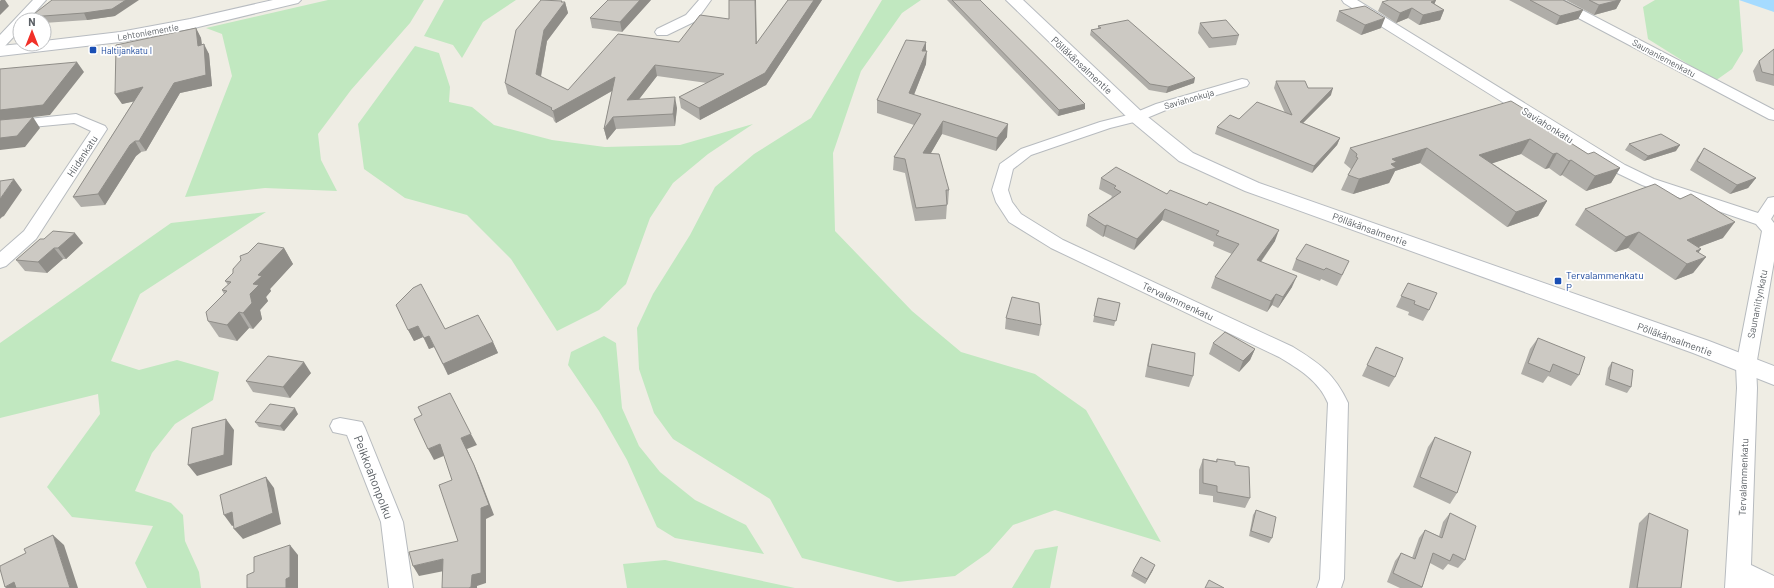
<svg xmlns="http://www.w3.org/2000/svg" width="1774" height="588" font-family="Barlow,sans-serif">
<rect width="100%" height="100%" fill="#efede4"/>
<path fill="#c1e8c0" d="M328,0H424L410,23L351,90L318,134L321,160L337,191L265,188L185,197L232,76L222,34L206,28Z
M444,0H516L483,22L462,58L453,45L424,36Z
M882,0H921L902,13L861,71L833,153L835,231L912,311L961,352L1035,374L1086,410L1161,542L1055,510L1013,525L989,552L955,576L898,582L802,558L770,499L673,439L654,413L639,369L637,328L653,294L690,235L715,187L754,154L811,118Z
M1655,0H1739L1743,51L1732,69L1715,81L1648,39L1643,7Z
M415,46L439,53L450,87L449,102L472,107L494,125L552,140L605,147L680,145L753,124L708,154L673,183L650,218L626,284L599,310L557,331L511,259L467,215L405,198L364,169L358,124Z
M266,212L140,294L111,361L139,370L177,360L219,372L213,400L175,424L152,453L135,491L171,503L183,515L185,541L199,572L201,588H147L135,563L153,526L72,517L47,487L100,414L98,394L0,418V343L171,223Z
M604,336L616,343L622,408L639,446L660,472L695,500L746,525L764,554L675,538L657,527L627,460L599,411L568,365L571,352Z
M1058,546L1050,588H1012L1035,550Z
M665,560L795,588H627L623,564Z"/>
<path fill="#a5dbff" d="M1738,0H1774V12L1739,0Z"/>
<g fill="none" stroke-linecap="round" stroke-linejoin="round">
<g stroke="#b7bbbf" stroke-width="2">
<path id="street" d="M33,0H46L28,20H20V30L5,46L0,47V35Z
M699,0H711L696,21L667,35H657L655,32L657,29L686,15Z
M1342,0H1357L1625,165L1654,179L1758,213L1768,198L1774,197V214L1771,219L1774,223V261L1756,366L1757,388L1751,565L1774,576V588H1725L1737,388L1736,366L1762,231L1756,224L1642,185L1613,171L1344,3Z
M1548,0H1563L1774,110V120L1769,119L1550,3Z
M1242,79L1247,80L1249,83L1247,86L1166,110L1142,120L1110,128L1031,155L1013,169L1008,190L1012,202L1021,214L1063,240L1293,347C1319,363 1335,374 1348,403L1344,579L1341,588H1317L1320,579L1328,403C1319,381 1299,369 1279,357L1051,248L1009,222L996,202L992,190L1000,164L1021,149L1100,122L1132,114L1156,104Z
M76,114L105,126L107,129L36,239L6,266L0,268V252L24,231L91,131L74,123L0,130V122Z
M340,418L362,422L365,428L403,522L413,588H389L381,522L347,435L333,432L330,426L333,420Z"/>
</g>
<g stroke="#b8bcc1" stroke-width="2">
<path id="secondary" d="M273,0H301L298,3L190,29L120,42L0,56V46L20,44H44V41L120,32L190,19Z
M1006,0H1023L1143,113L1193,153L1259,183L1709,341L1774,366V385L1693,353L1245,191L1179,161L1131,121Z"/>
</g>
<use href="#street" fill="#fff" fill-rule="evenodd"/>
<use href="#secondary" fill="#fff" fill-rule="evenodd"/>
</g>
<path fill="#afada8" d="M52,0L115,16L87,20L44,23V20H32L30,17Z
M651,0L622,32L592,28L590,18Z
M788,0H822L766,85L700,120L681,108L679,97L707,83L657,76L639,99L677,108L675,126L616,129L607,140L604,129L612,91L556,123L554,121L553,118L508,94L505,83L562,1V2H565L568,13L547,41L541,77L568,90L679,42L757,43Z
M947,0H980L1085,104V109L1058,116Z
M1436,0L1434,4L1444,10L1440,20L1419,25L1408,18L1396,23L1378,11L1382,2Z
M1509,0H1563L1583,10L1578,19L1556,25Z
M1566,0H1621L1616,9L1594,15Z
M1339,11L1381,28L1361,35L1336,21Z
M1200,23L1239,35L1236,45L1209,48L1198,33Z
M1098,26L1194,83L1166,93L1149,90L1090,35L1091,30L1098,29Z
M196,28L201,38L202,45L209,54L212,86L180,93L146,151L141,152L136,156L105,205L81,207L73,197L134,101L122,104Z
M1774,49V86L1756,81L1753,71L1759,61Z
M926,51V64L914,95L1007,137L996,151L942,134L930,154L949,190L948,204H947L946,219L915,221L905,173L893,170L894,157L914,125L877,113V100Z
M1276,81L1308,88L1331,95L1303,123L1340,138L1337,145L1312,173L1215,134L1217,127L1239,119L1285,113L1274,88Z
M1529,112L1528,114L1531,118L1588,154L1620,168L1611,183L1586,191L1562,175L1560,176L1549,168L1545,169L1521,154L1492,163L1547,201L1538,216L1507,227L1420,163L1395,171L1389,183L1353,194L1341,190L1348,175L1351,169L1344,163L1350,148Z
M1629,144L1676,151L1644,161L1625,150Z
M1704,148L1756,178L1748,188L1730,194L1690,170L1697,158Z
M1101,178L1167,194L1275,241L1261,262L1292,287L1278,308L1272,305L1267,312L1211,288L1215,277L1232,254L1213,246L1214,242L1162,220L1134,250L1104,236L1103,237L1086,226L1088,215L1111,198L1112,196L1099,189Z
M1585,209L1723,238L1698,247L1699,253L1706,257L1693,273L1675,280L1628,248L1615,252L1575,225Z
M40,239L83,243L66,259H63L47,273L25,271L16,260Z
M284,248L293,264L270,289L271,291L266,297L268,301L260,310L262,319L253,329L249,328L237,341L219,337L208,321L224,294L222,290L228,285L225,281Z
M1296,259L1344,272L1337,286L1321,279L1320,281L1292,270Z
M1408,283L1429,310L1423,321L1408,315L1409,312L1396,307Z
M1098,298L1120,303L1114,326L1093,322Z
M396,305L445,329L493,342L498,353L448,375L434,347L429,349L423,337L414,341Z
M1006,318L1041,325L1039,336L1005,329Z
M1538,338L1579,375L1571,386L1548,376L1543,383L1521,374L1530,349Z
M1213,343L1255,349L1250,360L1239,372L1209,354Z
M1152,344L1193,376L1189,387L1145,377L1149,355Z
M1376,347L1395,377L1389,387L1362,376Z
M1612,362L1631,387L1627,393L1605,385L1608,368Z
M311,373L290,398L253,392L246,381Z
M298,414L284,431L259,427L255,422Z
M1435,437L1457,493L1450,504L1413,487L1428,447Z
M1203,459L1216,461L1217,459L1235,465L1250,498L1245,508L1213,502V496L1199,494V470Z
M1256,510L1272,538L1269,543L1249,536L1253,515Z
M1450,513L1465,560L1458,568L1448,564L1443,570L1430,563L1422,588H1400L1387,582L1395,561L1401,553L1412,558L1419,538L1425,530L1439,536L1443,522Z
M1649,513L1681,588H1629L1639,523Z
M1153,570L1145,584L1131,576L1133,571Z"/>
<path fill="#8f8d88" d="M1,0H5L9,6L0,15V1Z
M126,0H139L115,16L87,20L84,13Z
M640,0H651L622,32L620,22Z
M755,0H756L757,55L756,44Z
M814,0H822L766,85L700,120L699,108Z
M1436,0L1432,10L1431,2Z
M1619,0H1621L1616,9L1594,15L1599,5Z
M562,1L563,5L565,2L568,13L547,41L539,86L536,74L544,30Z
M1412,8L1408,18L1396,23L1400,13Z
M1444,10L1440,20L1419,25L1423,15Z
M1583,10L1578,19L1556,25L1560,16Z
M1385,18L1381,28L1361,35L1365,25Z
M196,28L201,38L203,56L198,46Z
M926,42V54L927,51L926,64L909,107V93L922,51Z
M204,44L209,54L212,86L180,93L146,151L139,141L174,83Z
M77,62L84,72L50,115L0,121V110Z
M655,65L657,76L630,111L627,100Z
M615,77L617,88L556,123L553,111Z
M1195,78L1194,83L1166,93L1168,87Z
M143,87L150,98L122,104L115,94Z
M1333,88L1331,95L1297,129L1300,122Z
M675,97L677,108L675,126L673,114Z
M1085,104V109L1058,116L1059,110Z
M33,117L40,128L25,147L0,150V138Z
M613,117L616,129L607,140L604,129Z
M943,121L942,134L923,167V153Z
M1008,124L1007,137L996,151L997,138Z
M1340,138L1337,145L1312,173L1314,166Z
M1530,139L1521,154L1472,170L1479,155Z
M135,141L141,152L136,156L105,205L98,194L130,145Z
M1680,145L1676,151L1644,161L1648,156Z
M1427,148L1420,163L1395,171L1389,183L1353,194L1359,179L1392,159Z
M1557,153L1549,168L1545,169L1553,154Z
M1571,160L1562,175L1560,176L1569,161Z
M1620,168L1611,183L1586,191L1595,176Z
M1756,178L1748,188L1730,194L1737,185Z
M14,179L22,190L4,216L2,217L0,219V199Z
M1547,201L1538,216L1507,227L1516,212Z
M1165,209L1162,220L1134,250L1137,239Z
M1735,222L1723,238L1675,256L1687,240Z
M1107,225L1104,236L1103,237L1105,226Z
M1279,230L1275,241L1254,271L1257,260Z
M1639,232L1628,248L1615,252L1626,237Z
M75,233L83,243L66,259L58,248Z
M54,248L63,259L47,273L38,262Z
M284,248L293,264L270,289L271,291L266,297L268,301L260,310L262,319L253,329L243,313L253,284L258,275Z
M1701,249L1691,263L1706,257L1693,273L1675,280L1696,251Z
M1297,276L1292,287L1278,308L1283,297Z
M1276,294L1272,305L1267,312L1271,301Z
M239,312L249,328L237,341L227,325Z
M418,326L423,337L414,341L408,330Z
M429,336L434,347L429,349L424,338Z
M493,342L498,353L448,375L443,364Z
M1255,349L1250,360L1239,372L1243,361Z
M304,362L311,373L290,398L283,387Z
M295,408L298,414L284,431L280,426Z
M226,419L234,430L232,465L197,476L188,465Z
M471,434L477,445L467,449L479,476L494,515L486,519V583L477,586V588H469L461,438Z
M440,444L446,455L434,460L428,449Z
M266,477L274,488L281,524L243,539L234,529Z
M232,512L241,523L232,526L224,515Z
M53,535L64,545L78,588H70Z
M290,545L298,555V588H286V579Z
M443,559L449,570L419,576L413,566Z
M1155,565L1153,570L1145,584L1147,579Z
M14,582L21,588H6L5,587Z"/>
<path fill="#ccc9c3" stroke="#8f8d88" d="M52,0H126L112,9L84,13L30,17Z
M541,0L562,1L561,2H565L544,30L536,74L568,90L618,34L679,42L700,15L729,19V0H755L756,44L788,0H814L765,73L699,108L679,97L724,74L655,65L627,100L675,97L673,114L613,117L604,129L615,77L553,111L551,109L552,108L505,83L516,30Z
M608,0H640L620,22L590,18Z
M952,0H980L1085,104L1059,110Z
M1389,0H1436L1431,2L1444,10L1423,15L1412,8L1400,13L1382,2Z
M1530,0H1563L1583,10L1560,16Z
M1589,0H1619L1599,5Z
M1365,6L1385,18L1365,25L1339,11Z
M1128,20L1195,78L1168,87L1150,84L1091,30L1101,28L1098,26Z
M1226,20L1239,35L1212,38L1200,23Z
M196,28L198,46L204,44L206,75L174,83L139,141H135L130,145L98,194L73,197L143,87L115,94L116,45Z
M906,40L926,42L922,51H927L909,93L1008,124L997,138L943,121L923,153L939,154L949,190H946L947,205L916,208L905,159L894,157L921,114L877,100Z
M1774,49V75L1762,72L1759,61Z
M77,62L43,105L0,110V69Z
M1276,81H1305L1308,88H1333L1300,122L1340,138L1314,166L1217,127L1230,115L1239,119L1257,102L1292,115Z
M1511,101L1529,112L1526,113L1531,116L1530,117L1588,154L1594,152L1620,168L1595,176L1571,160L1569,161L1557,153L1553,154L1530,139L1479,155L1547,201L1516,212L1427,148L1392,159L1397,162L1391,164L1396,168L1359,179L1348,175L1358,158L1356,157L1357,154L1350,148Z
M33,117L17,136L0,138V120Z
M1661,134L1680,145L1648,156L1629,144Z
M1704,148L1756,178L1737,185L1697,161Z
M1116,167L1167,194L1170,190L1207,205L1209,202L1279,230L1257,260L1297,276L1283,297L1276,294L1271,301L1215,277L1239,244L1216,235L1219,231L1165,209L1137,239L1107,225L1105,226L1088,215L1121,192L1114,188L1116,186L1101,178Z
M14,179L0,199V181Z
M1655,184L1680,199L1691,194L1735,222L1687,240L1701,249L1696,251L1706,257L1687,264L1639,232L1626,237L1585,209Z
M53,231L75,233L58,248H54L38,262L16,260L40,239H44Z
M258,243L284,248L258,275L262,276L253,284L259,285L250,294L252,303L243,313L239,312L227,325L208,321L206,312L227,291L222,290L231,282L225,281L233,273V269L241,260L240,256L248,253Z
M1306,244L1349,261L1342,275L1326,268L1324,270L1296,259Z
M1408,283L1437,293L1429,310L1414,304L1415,301L1401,296Z
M421,284L445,329L478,315L493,342L443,364L429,336L424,338L418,326L408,330L396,305L413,288Z
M1012,297L1039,303L1041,325L1006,318Z
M1098,298L1120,303L1116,321L1094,316Z
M1225,332L1255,349L1243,361L1213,343Z
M1538,338L1585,357L1579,375L1553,364L1550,372L1528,363Z
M1152,344L1195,353L1193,376L1148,366Z
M1376,347L1403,358L1395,377L1367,365Z
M268,356L304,362L283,387L246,381Z
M1612,362L1633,370L1631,387L1609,379Z
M450,393L471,434L461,438L474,465L489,505L481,508V573L472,575L471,587L469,588H442L443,559L413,566L409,552L458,541L439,485L452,480L440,444L428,449L414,419L422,415L418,407Z
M270,404L295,408L280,426L255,422Z
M226,419L224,455L188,465L192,428Z
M1435,437L1471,452L1457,493L1420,477Z
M1203,459L1217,462V459L1235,462V465L1249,467L1250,498L1217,492V486L1203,483Z
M266,477L273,513L234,529L232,512L224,515L220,495Z
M1256,510L1276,517L1272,538L1251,531Z
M1450,513L1476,526L1465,560L1453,554L1450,561L1433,553L1422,587L1393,573L1401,553L1415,559L1425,530L1442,538Z
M1649,513L1688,530L1681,588H1637Z
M53,535L70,588H16L14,582L5,587L0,569V566L26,553L24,549Z
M290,545V577L286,579V588H247V575L254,572V557Z
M1141,557L1155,565L1147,579L1133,571Z
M1209,580L1224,588H1205Z"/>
<g fill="#1a4fb4" stroke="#fff" stroke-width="1.5">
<rect x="89" y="46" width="8" height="8" rx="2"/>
<rect x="1554" y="277" width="8" height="8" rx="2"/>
</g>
<g text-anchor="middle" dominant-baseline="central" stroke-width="3.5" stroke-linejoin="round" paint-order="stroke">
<g font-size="9" fill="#5c6166" stroke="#fff">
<text transform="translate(148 32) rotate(-10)">Lehtoniementie</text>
<text transform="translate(1664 58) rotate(28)">Saunaniemenkatu</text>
<text transform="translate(1189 99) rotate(-16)">Saviahonkuja</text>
</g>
<g font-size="9" fill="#164399" stroke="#fff" text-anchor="start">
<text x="101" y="50">Haltijankatu I</text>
</g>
<g font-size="10" fill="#5c6166" stroke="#fff">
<text transform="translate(1082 65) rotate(43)">Pölläkänsalmentie</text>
<text transform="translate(1548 125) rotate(32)">Saviahonkatu</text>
<text transform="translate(82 156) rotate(-57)">Hiidenkatu</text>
<text transform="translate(1370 229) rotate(20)">Pölläkänsalmentie</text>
<text transform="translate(1178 301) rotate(25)">Tervalammenkatu</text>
<text transform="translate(1757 304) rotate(-79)">Saunaniitynkatu</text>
<text transform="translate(1675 339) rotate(20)">Pölläkänsalmentie</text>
<text transform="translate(1743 477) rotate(-88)">Tervalammenkatu</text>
</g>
<g font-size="10" fill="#164399" stroke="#fff" text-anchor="start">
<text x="1566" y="275">Tervalammenkatu<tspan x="1566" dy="12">P</tspan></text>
</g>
<g font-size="12" fill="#5c6166" stroke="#fff">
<text transform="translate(374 477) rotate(69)">Peikkoahonpolku</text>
</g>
</g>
<g transform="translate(32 32)"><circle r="19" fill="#ffffff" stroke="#bec0c2"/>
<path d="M0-3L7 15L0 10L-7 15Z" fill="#f13028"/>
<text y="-6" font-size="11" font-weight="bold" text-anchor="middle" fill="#5c6166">N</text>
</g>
</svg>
